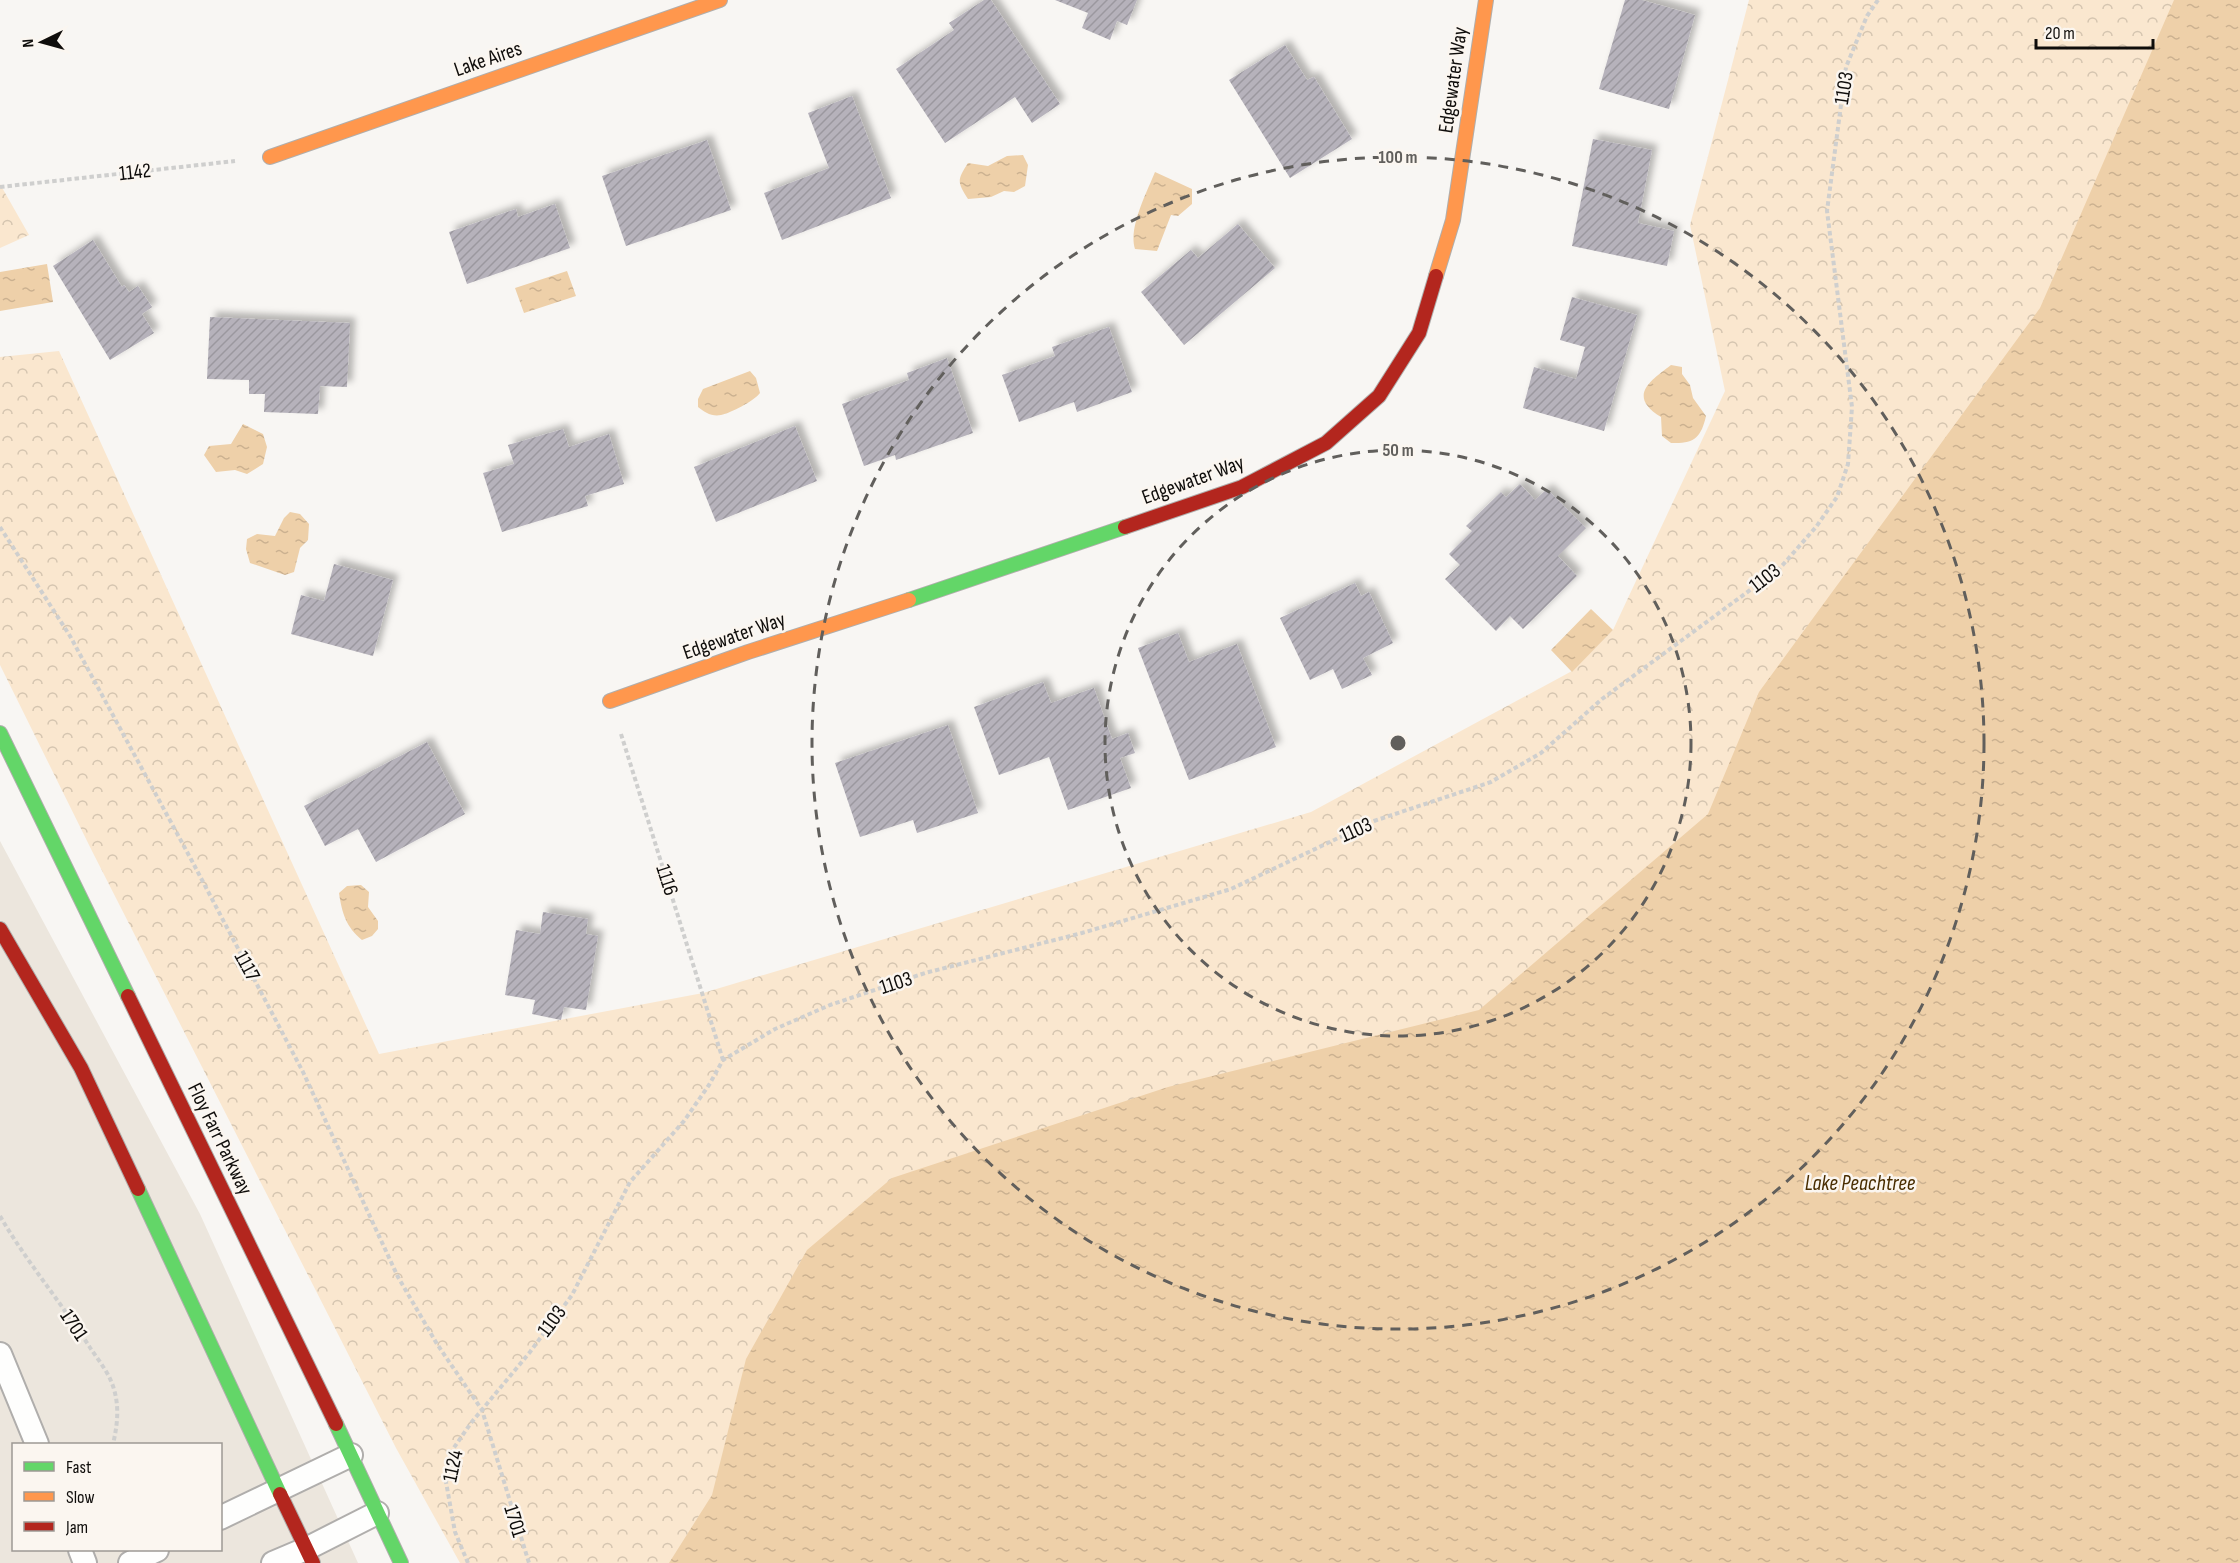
<svg xmlns="http://www.w3.org/2000/svg" width="2240" height="1563" font-family="'Sofia Sans Condensed',sans-serif">
<defs>
<pattern id="forest-crowns" width="20" height="18" patternUnits="userSpaceOnUse" patternTransform="scale(1.5)"><rect width="20" height="18" fill="#fae7cf"/><path d="M2 6a3 3 0 1 1 6 0M12 15a3 3 0 1 1 6 0" fill="none" stroke="#d5c5b0"/></pattern>
<pattern id="water-ripples" width="26" height="14" patternUnits="userSpaceOnUse" patternTransform="scale(1.5)"><rect width="26" height="14" fill="#eed0a9"/><path d="M2 4q2-2 4 0t4 0M15 11q2-2 4 0t4 0" fill="none" stroke="#cbb190"/></pattern>
<pattern id="building-hatch" width="6" height="6" patternUnits="userSpaceOnUse" patternTransform="scale(1.5)"><rect width="6" height="6" fill="#b6b2bb"/><path d="M-1 1l2-2M0 6l6-6M5 7l2-2" fill="none" stroke="#9b989f"/></pattern>
<filter id="shadow"><feDropShadow dx="5.5" dy="-5.5" stdDeviation="3" flood-color="#0004"/></filter>
</defs>
<rect width="100%" height="100%" fill="#f8f6f3"/>
<path fill="#ece6dd" fill-rule="evenodd" d="M0,841L200,1214L358,1563H0ZM14,1444H220V1550H14Z"/>
<path fill="url(#forest-crowns)" d="M1749,0H2239L1708,896L712,1563H460L396,1448L92,851L0,665V357L59,351L379,1054L703,993L1311,812L1572,671L1613,630L1725,391L1690,225Z
M0,184L29,235L0,248Z"/>
<path fill="url(#water-ripples)" d="M2174,0H2240V1563H669L712,1495L746,1359L807,1250L892,1178L1168,1087L1479,1010L1708,814L1759,692L2040,308Z
M1023,155L1028,165L1025,186L1014,192L1004,191L991,197L968,199C957,182 957,180 968,163L988,166L1007,156Z
M1155,172L1192,189V204L1178,216L1171,215L1157,251L1135,249C1128,228 1147,192 1155,172Z
M47,264L53,302L0,311V272Z
M567,271L576,296L524,313L515,288Z
M1671,365L1682,367V374L1690,385L1693,398L1706,416C1701,438 1694,444 1671,443L1662,436L1661,417C1627,396 1650,381 1671,365Z
M750,371L756,378L760,393C754,401 731,413 721,415C712,417 704,412 698,407V399L703,389Z
M243,424L263,434L267,447L263,464L247,474L235,470L216,472L204,455L209,446L231,444Z
M290,512L300,514L309,524L308,540L300,548L294,572L285,575L250,563L246,549L247,539L257,534L275,536L284,518Z
M1591,609L1613,630L1572,672L1551,650Z
M361,885L369,892L368,907L378,921V929L372,936L362,940C346,927 342,913 339,893L347,886Z"/>
<path fill="url(#building-hatch)" filter="url(#shadow)" d="M984,0H991L1060,104L1032,123L1015,97L945,143L896,69L954,30L949,23Z
M1055,0H1137L1127,25L1117,21L1110,40L1082,28L1088,13Z
M1625,0H1642L1695,15L1669,109L1599,89Z
M1285,45L1307,80L1314,77L1352,139L1290,178L1229,80Z
M852,96L891,198L782,240L764,193L829,168L808,113Z
M1593,139L1652,150L1638,223L1674,231L1667,266L1572,246Z
M707,140L731,210L626,246L602,176Z
M555,204L570,248L467,284L449,232L516,209L518,217Z
M1238,224L1275,268L1184,345L1141,292L1191,250L1198,258Z
M93,240L122,287L124,285L129,292L138,286L152,307L142,314L154,333L110,360L53,266Z
M1572,297L1637,315L1604,431L1523,408L1534,367L1576,379L1585,347L1560,340Z
M210,317L350,323L347,387L320,386L318,414L264,412L265,394H249V380L207,379Z
M1109,327L1132,392L1077,412L1074,402L1019,422L1002,375L1055,356L1052,347Z
M947,358L973,433L896,460L895,455L864,466L842,404L909,380L907,373Z
M795,426L817,481L716,522L694,467Z
M563,429L569,447L609,434L624,484L585,496L588,506L502,532L483,473L514,464L508,445Z
M1520,484L1535,500L1547,489L1586,528L1558,556L1577,576L1523,629L1510,616L1496,631L1445,579L1460,565L1449,554L1472,531L1466,526L1501,492L1506,497Z
M334,564L393,580L373,656L291,634L301,595L324,601Z
M1355,583L1361,596L1369,592L1393,643L1363,658L1372,675L1342,689L1333,669L1310,680L1280,618Z
M1178,633L1189,662L1237,644L1276,747L1189,780L1138,648Z
M1043,682L1051,703L1094,688L1112,739L1128,733L1135,753L1120,758L1131,788L1068,810L1049,757L999,775L974,707Z
M948,725L978,813L917,833L913,820L860,837L835,763Z
M427,742L465,814L376,862L358,829L325,846L304,806Z
M543,912L588,919L586,934L598,936L586,1010L564,1007L561,1020L532,1014L535,1000L505,995L516,930L540,934Z"/>
<g fill="none" stroke-linecap="round" stroke-linejoin="round">
<g stroke="#b0aeac" stroke-width="26">
<path id="lane" d="M0,1354L37,1444
M220,1518L351,1455
M80,1550L85,1563
M130,1563L157,1550
M273,1563L306,1549L377,1513"/>
</g>
<g stroke="#b0aeac" stroke-width="16">
<path id="fast" d="M909,600L1125,527
M0,733L128,996
M138,1189L280,1494
M336,1424L401,1563"/>
</g>
<g stroke="#b0aeac" stroke-width="16">
<path id="slow" d="M270,157L720,0
M1436,276L1453,220L1486,0
M610,701L748,652L909,600"/>
</g>
<g stroke="#b0aeac" stroke-width="16">
<path id="jam" d="M1125,527L1242,487L1326,443L1379,396L1419,333L1436,276
M0,929L81,1068L138,1189
M128,996L336,1424
M280,1494L313,1563"/>
</g>
<path stroke="#cfcfce" stroke-width="4" stroke-dasharray="4.5 3" stroke-linecap="butt" d="M0,187L235,161
M0,527L70,636L192,861L303,1072L398,1277L437,1344L482,1410L529,1563
M621,734L723,1060
M0,1216C26,1261 60,1301 89,1346C96,1357 106,1369 111,1381C120,1402 118,1423 113,1444
M468,1563L455,1532L446,1482L453,1449L471,1423L530,1352L572,1295L630,1182L684,1121L709,1085L723,1060L775,1029L830,1005L925,973L1082,933L1231,889L1374,821L1491,782L1541,753L1602,699L1780,568L1816,527L1837,497L1848,464L1852,407L1827,211L1846,67L1867,16L1878,0"/>
<use href="#lane" stroke="#fefefd" stroke-width="22"/>
<use href="#fast" stroke="#63d668" stroke-width="14"/>
<use href="#slow" stroke="#ff974d" stroke-width="14"/>
<use href="#jam" stroke="#b3261e" stroke-width="14"/>
</g>
<g fill="none" stroke="#615f5c" stroke-width="3" stroke-dasharray="10 8">
<circle cx="1398" cy="743" r="293"/>
<circle cx="1398" cy="743" r="586"/>
</g>
<g text-anchor="middle" dominant-baseline="central" stroke-width="5" stroke-linejoin="round" paint-order="stroke">
<g font-size="21" fill="#0f0d0b" stroke="#fbf6f0">
<text transform="translate(488 59) rotate(-19)">Lake Aires</text>
<text transform="translate(1453 80) rotate(-82)">Edgewater Way</text>
<text transform="translate(1844 88) rotate(-81)">1103</text>
<text transform="translate(135 172) rotate(-6)">1142</text>
<text transform="translate(1193 480) rotate(-20)">Edgewater Way</text>
<text transform="translate(1765 578) rotate(-38)">1103</text>
<text transform="translate(734 636) rotate(-19)">Edgewater Way</text>
<text transform="translate(1356 830) rotate(-24)">1103</text>
<text transform="translate(667 880) rotate(72)">1116</text>
<text transform="translate(247 966) rotate(62)">1117</text>
<text transform="translate(896 983) rotate(-18)">1103</text>
<text transform="translate(220 1139) rotate(64)">Floy Farr Parkway</text>
<text transform="translate(552 1321) rotate(-54)">1103</text>
<text transform="translate(74 1325) rotate(56)">1701</text>
<text transform="translate(453 1466) rotate(-78)">1124</text>
<text transform="translate(515 1521) rotate(73)">1701</text>
</g>
<g font-size="22" font-style="italic" fill="#492d00" stroke="#fbf6f0">
<text x="1860" y="1183">Lake Peachtree</text>
</g>
</g>
<circle cx="1398" cy="743" r="9" fill="#615f5c" stroke="#fbf6f0" stroke-width="3"/>
<g font-size="18" text-anchor="middle" font-weight="bold" fill="#615f5c" stroke="#fbf6f0" stroke-width="5" stroke-linejoin="round" paint-order="stroke">
<text x="1398" y="163">100 m</text>
<text x="1398" y="456">50 m</text>
</g>
<rect x="12" y="1443" width="210" height="108" fill="#fbf6f0" stroke="#9d9994" stroke-width="1.5"/>
<rect x="24" y="1462" width="30" height="9" fill="#63d668" stroke="#9d9994" stroke-width="1.5"/>
<text x="66" y="1473" font-size="18" fill="#0f0d0b">Fast</text>
<rect x="24" y="1492" width="30" height="9" fill="#ff974d" stroke="#9d9994" stroke-width="1.5"/>
<text x="66" y="1503" font-size="18" fill="#0f0d0b">Slow</text>
<rect x="24" y="1522" width="30" height="9" fill="#b3261e" stroke="#9d9994" stroke-width="1.5"/>
<text x="66" y="1533" font-size="18" fill="#0f0d0b">Jam</text>
<g transform="translate(42 42) rotate(265)" stroke="#fbf6f0" stroke-width="4.5" paint-order="stroke">
<path d="M0-4.5L10 22L0 15L-10 22Z" fill="#0f0d0b"/>
<text y="-9" font-size="16" font-weight="bold" text-anchor="middle" fill="#0f0d0b">N</text>
</g>
<path d="M2036 39v9h117v-9" fill="none" stroke="#0f0d0b" stroke-width="3"/>
<text x="2045" y="39" font-size="18" fill="#0f0d0b" stroke="#fbf6f0" stroke-width="4.5" paint-order="stroke">20 m</text>
</svg>
